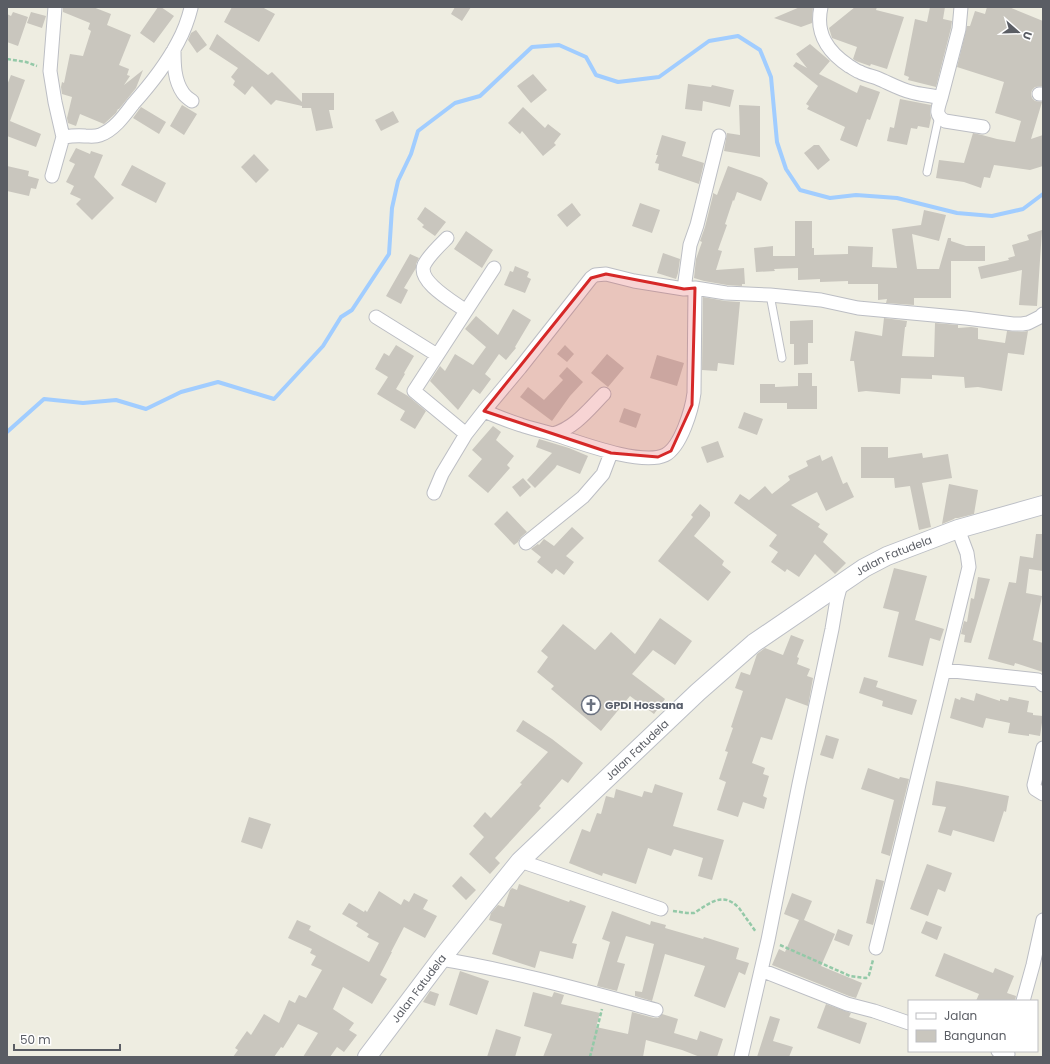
<svg xmlns="http://www.w3.org/2000/svg" width="1050" height="1064" font-family="Poppins,sans-serif">
<rect width="100%" height="100%" fill="#eeede1"/>
<g fill="none" stroke-linecap="round" stroke-linejoin="round">
<path stroke="#a1cdff" stroke-width="4" d="M7,432L44,399L83,403L116,400L146,409L181,392L218,382L274,399L323,346L341,317L352,310L389,254L392,208L398,181L411,154L418,131L455,103L480,96L532,47L559,45L586,57L596,75L618,82L659,77L709,41L738,36L760,50L771,77L777,142L786,169L800,190L830,198L856,195L897,198L957,213L992,216L1023,209L1043,194"/>
</g>
<path fill="#c9c6be" d="M63,7H93L111,14L107,25L131,35L119,65L129,69L127,75L130,76L124,85L143,70L136,88L119,109H118L116,113L104,124L80,114L76,126L68,123L67,118L72,97L62,94L61,87L62,82L64,83L70,54L83,56L91,31L88,29L90,23L63,12Z
M158,7H161L174,16L154,43L140,33Z
M232,7H262L275,14L259,42L224,22Z
M455,7H471L462,21L451,14Z
M800,7H813L812,23L801,27L774,18Z
M855,7H877L876,10L904,17L887,69L871,64L870,66L856,61L853,59L857,47L832,38L829,28Z
M930,7H945L943,19L952,21L951,28L936,87L908,80L909,77L904,75L915,19L927,22Z
M987,7H1009L1043,21V86L1035,87L1032,90L1031,94L1032,98L1035,101L1042,102L1031,139L1043,135V166L1030,170L994,165L990,178L984,177L981,188L964,182L936,178L939,160L964,163L973,133L982,135L997,139L1015,142L1021,121L995,113L1004,82L957,67L967,26H970L975,11L985,14Z
M13,12L28,17L18,46L7,42V14L11,16Z
M31,12L46,16L42,28L27,23Z
M196,30L207,45L197,53L188,40L191,33Z
M217,34L268,75L272,72L302,102V93H334V110H329L333,128L316,131L311,108H302V106L276,100L271,105L252,86L245,95L233,85L235,81L231,77L238,68L209,49Z
M810,44L830,61L819,74L857,93L860,85L880,92L870,120L867,119L857,147L840,140L845,127L807,109L809,106L806,104L818,86L793,66L796,62L807,68L796,54Z
M533,74L547,90L531,103L517,86Z
M11,75L25,80L10,121L41,134L36,147L7,136V85Z
M688,84L711,87L712,85L734,90L730,107L703,101L702,111L685,109Z
M900,99L931,105L930,112L931,118L929,128L918,126L917,129L911,128L907,145L887,141L890,127L894,128Z
M182,105L197,114L184,135L170,126Z
M739,105L760,106V157L724,151L727,133L740,135Z
M141,107L166,122L159,134L133,118Z
M523,107L545,128L548,124L561,134L554,143L556,145L543,156L522,131L520,134L508,123Z
M393,111L399,122L381,131L375,120Z
M662,135L686,142L682,156L704,163L699,184L658,170L659,164L655,163L658,155H656Z
M814,145H819L830,160L818,170L804,153Z
M76,148L90,154L91,151L103,155L94,177L114,198L92,220L76,204L81,199L70,194L74,186L66,182L75,164L69,161Z
M254,154L269,170L256,183L241,167Z
M132,165L166,183L156,203L121,185Z
M7,166L29,171L28,176L39,179L36,189L31,188L29,196L7,191Z
M728,166L762,178L768,183L761,201L737,192L734,201L733,200L725,224L727,225L718,250L722,251L716,270L744,268L745,284H742V286L727,285L704,281L694,278L696,259L702,242L700,241L705,227L713,195V193L717,195Z
M572,203L581,215L567,227L557,215Z
M640,203L660,210L652,233L632,226Z
M425,207L446,222L435,236L422,227L424,225L417,219Z
M924,210L946,215L939,241L912,234L917,269H939L948,238H951V241L966,246H985V261H951V298H914V305L886,303L887,299L878,300V284H848V281L820,282V279L798,280V268L774,269L775,271L756,272L754,248L773,246V256H795V221H812V248H814V255L848,254V246L873,247L872,267L897,268L892,229L921,225Z
M1042,230L1037,306L1019,305L1022,270L981,279L978,267L1009,260L1008,258L1015,256L1012,245L1029,240L1027,235Z
M466,231L493,250L482,268L454,249Z
M663,253L680,259L678,273L676,279L657,273Z
M410,254L419,258L416,264V268L404,288L408,290L401,304L386,296Z
M515,266L529,272L527,277L531,279L525,293L504,285L510,271L513,272Z
M703,297L725,301L740,302L734,365L718,363L717,371L702,370Z
M513,309L531,320L515,347L516,348L506,360L499,354L485,374L491,379L480,394L473,389L458,410L430,381L440,366L445,371L455,354L473,365L486,347L465,329L476,316L498,335Z
M884,318L907,321L906,327H905L902,356L934,357L935,323L958,325V328L971,327L978,328V339L1005,343L1007,331L1022,332L1028,331L1024,355L1008,353L1002,391L978,387L965,388L964,377L932,375V379L901,378L900,394L866,391L858,392L854,361H850L855,331L882,336Z
M813,320V343H808V364L794,365V344H790V321Z
M396,345L414,356L404,373L405,374L396,389L408,396L426,411L415,429L400,420L405,411L377,394L388,377L375,369L384,353L389,356Z
M565,345L574,354L567,362L557,354Z
M607,354L624,368L608,387L591,373Z
M657,355L684,363L677,386L650,378Z
M567,367L583,382L570,396L552,421L520,397L528,387L544,400L563,380L559,376Z
M798,373H812V386H817V409H787V403H760V384H775V387L798,386Z
M624,408L641,414L636,428L619,422Z
M744,412L763,419L757,435L738,428Z
M493,426L501,432L496,440L514,456L507,465L510,468L488,493L468,476L482,459L472,450Z
M539,439L569,448L588,456L580,474L557,465L555,468L535,488L527,480L552,453L536,447Z
M718,441L724,457L707,463L701,447Z
M861,447H888V458L922,453L923,458L948,454L952,478L922,483L931,527L919,530L910,486L895,488L894,478H861Z
M820,455L822,461L832,456L843,484L847,482L854,497L826,511L817,492L791,505L820,524L818,527L828,534L823,542L846,563L835,574L815,554L799,577L787,569L785,572L771,562L778,552L769,546L777,535L734,503L740,494L749,500L765,486L772,494L790,480L788,476L808,466L806,461Z
M523,478L531,487L520,497L512,487Z
M949,484L978,490L974,514L958,518H955L954,519L942,524Z
M700,504L710,512V516L694,536L724,561L722,565L731,572L708,601L658,561L693,517L691,515Z
M507,511L527,532L521,537L518,542L514,545L494,524Z
M572,527L584,538L566,556L574,562L564,575L556,569L552,574L537,562L541,557L531,549L538,544L539,545L544,539L554,546Z
M1036,534H1043V571L1029,569L1026,593L1042,596L1033,640L1043,643V672L1015,663L1014,666L988,659L1009,582L1016,583L1020,556L1033,558Z
M894,568L927,576L915,620L944,629L940,641L930,638L923,666L888,657L899,612L883,608Z
M978,577L990,579L971,643L964,642L965,635L961,634L964,621L967,622L971,598L974,599Z
M660,618L692,641L675,665L653,650L632,674L665,699L654,714L630,696L601,731L551,689L554,686L537,672L548,657L541,651L563,624L595,650L611,632L635,654Z
M791,635L804,640L797,657L799,658L797,664L810,669L807,676L813,678L808,706L786,698L772,740L761,737L752,763L765,768L763,774L769,776L763,796L767,798L764,809L743,802L738,817L717,810L726,782L719,779L728,752L725,751L733,728L731,727L743,691L735,688L741,672L750,675L757,654L765,648L783,655Z
M864,677L878,681L876,687L917,700L912,715L882,706L883,701L859,693Z
M976,693L1000,701V699L1008,701L1009,697L1029,701L1027,712L1033,713V715L1043,716L1040,736L1029,734V736L1008,733L1010,723L986,718L983,728L950,718L955,698L960,700L961,697L974,701Z
M523,720L552,739L583,763L568,783L562,779L539,806L541,808L495,858L500,863L490,874L469,854L484,837L473,826L485,812L491,818L522,784L520,783L548,752L516,731Z
M826,735L839,739L833,759L820,755Z
M868,768L899,779L900,777L909,779L890,856L881,853L894,800L861,789Z
M936,781L962,786L1009,796L1006,812L1004,811L994,842L953,830L951,836L938,832L946,807L932,805Z
M655,784L683,793L673,826L724,840L712,880L698,876L703,858L674,849L671,856L648,848L636,884L603,873L602,876L569,863L582,829L590,832L597,813L601,814L606,796L614,798L616,789L642,797L644,791L652,793Z
M249,817L271,824L262,849L241,842Z
M927,864L952,873L945,892L938,889L928,916L910,909Z
M461,876L476,890L466,900L452,886Z
M876,879L884,881L873,925L866,923Z
M519,884L569,902L570,900L586,906L572,943L577,944L573,959L540,951L535,968L492,954L502,924L489,920L491,913L498,905L504,907L510,890L512,888L517,890Z
M379,891L401,905L404,899L409,902L414,893L428,900L423,909L437,916L425,938L404,927L391,952H392L380,975L387,979L372,1004L343,987L333,1009L354,1023L349,1030L357,1035L344,1052L337,1047L330,1057H303L318,1033L298,1024L283,1048L281,1047L274,1057H233L238,1050L235,1048L247,1031L251,1035L264,1014L279,1023L289,1000L295,1003L299,995L306,998L322,970L311,965L316,956L310,953L312,949L288,938L297,920L311,926L309,930L369,962L379,943L367,937L369,934L356,926L358,923L342,914L349,903L364,912L365,910L367,912Z
M792,893L812,901L804,920L835,934L821,966L862,983L856,998L849,996L772,965L779,949L785,952L799,920L784,914Z
M612,911L650,925L651,921L666,925L665,928L703,939L704,937L739,948L736,959L749,963L745,975L739,972L725,1008L694,996L705,966L665,954L652,1001L635,996V991L642,992L654,944L626,936L617,962L625,964L617,991L597,986L610,942L602,939Z
M926,921L942,927L937,940L921,933Z
M838,929L853,935L849,946L834,940Z
M944,953L993,973L995,968L1014,976L1007,993L1016,996L1015,1001H976L979,994L935,976Z
M460,971L489,981L477,1015L449,1005Z
M430,991L439,994L435,1006L423,1002Z
M533,992L552,997L554,992L564,995L561,1004L600,1013L596,1027L628,1034L632,1012L654,1018H658L662,1014L678,1019L674,1033L697,1040L700,1031L723,1039L717,1057H700L682,1050L646,1040L643,1057H543L552,1034L524,1026Z
M826,1004L851,1013L849,1017L867,1023L860,1044L817,1028Z
M770,1016L780,1019L773,1041L793,1047L789,1057H757Z
M496,1029L521,1037L515,1057H487Z"/>
<g fill="none" stroke-linecap="round" stroke-linejoin="round">
<g stroke="#bcbec4" stroke-width="9">
<path id="lane" d="M927,172L939,116
M770,295L782,358"/>
</g>
<g stroke="#bcbec4" stroke-width="15">
<path id="street" d="M55,7L50,71L55,102L63,137
M821,7C815,34 828,52 849,66C853,68 856,71 860,72C865,75 872,76 877,78C889,83 899,89 911,92C921,95 931,95 941,98L959,29L961,7
M174,49C174,64 174,80 183,93C185,96 189,99 192,101
M1039,94H1043
M941,98C938,108 934,115 945,121L983,127
M52,176L63,137C70,136 78,135 85,136C90,136 95,137 100,135C114,130 124,116 133,104C150,85 166,65 178,42C184,31 188,20 191,8
M447,238C440,245 429,255 424,265C417,282 454,302 466,311
M684,289L690,245L697,225L719,136
M376,317L437,355
M484,411C496,416 508,421 521,425C532,429 544,431 556,435C581,443 642,466 665,455C681,447 692,409 694,393L695,288
M466,434L414,391L494,268
M553,434C575,428 589,409 604,394
M434,493L442,474L466,434L484,411L520,368L591,278L595,275L606,274L634,281L684,289L695,288L726,293L770,295L821,300L858,308L966,318L1013,324H1022L1028,323L1040,317L1043,314
M526,543L583,497L603,474L611,453
M944,670L1038,680L1043,685
M1043,748L1034,785L1035,789L1043,794
M520,861L661,909
M876,948L969,567L967,553L958,529
M441,959C514,971 585,991 656,1010
M761,970L847,1004L874,1011L909,1023
M1023,1001L1033,965L1043,920
M998,1051L1008,1054
M741,1057L768,940L799,784L832,629L837,599L841,584"/>
</g>
<g stroke="#bcbfc6" stroke-width="20">
<g id="secondary">
<path id="s1" d="M367,1057L441,959L520,861L698,692L754,643L864,568L887,556L958,529L1043,505"/>
</g>
</g>
<path stroke="#94c9a8" stroke-width="2.5" stroke-dasharray="4 2" stroke-linecap="butt" d="M7,59L26,62L37,66
M673,911L687,913H694C710,903 723,891 739,908L756,932
M780,945L850,976L866,978L869,975L873,960
M590,1057L602,1009"/>
<use href="#lane" stroke="#fff" stroke-width="7"/>
<use href="#street" stroke="#fff" stroke-width="13"/>
<use href="#secondary" stroke="#fff" stroke-width="18"/>
</g>
<path fill="#d62828" fill-opacity="0.2" stroke="#d62828" stroke-width="3" stroke-linejoin="round" d="M606,274L684,289L695,288L692,405L671,451L658,457L611,453L484,411L591,278Z"/>
<defs>
<g id="church-ring" transform="scale(1)"><circle r="9.5" fill="#fff" stroke="#6b7280" stroke-width="1.5"/><path d="M-1.2-6h2.4v3.5h3.3v2.4h-3.3V6h-2.4V-.1h-3.3v-2.4h3.3Z" fill="#6b7280"/></g>
</defs>
<g fill-rule="evenodd">
<use href="#church-ring" x="591" y="705"/>
</g>
<g text-anchor="middle" dominant-baseline="central" stroke-width="3" stroke-linejoin="round" paint-order="stroke">
<g font-size="11" fill="#5a5d64" stroke="#fff">
<text stroke="none"><textPath href="#s1" startOffset="734">Jalan Fatudela</textPath></text>
<text stroke="none"><textPath href="#s1" startOffset="410">Jalan Fatudela</textPath></text>
<text stroke="none"><textPath href="#s1" startOffset="86">Jalan Fatudela</textPath></text>
</g>
<g font-size="11" font-weight="bold" fill="#5b616d" stroke="#fff" text-anchor="start">
<text x="605" y="705">GPDI Hossana</text>
</g>
</g>
<rect width="1050" height="1064" fill="none" stroke="#5a5d64" stroke-width="16"/>
<rect x="908" y="1000" width="130" height="52" fill="#ffffff" stroke="#bdbec1"/>
<rect x="916" y="1013" width="20" height="6" fill="#ffffff" stroke="#bdbec1"/>
<text x="944" y="1020" font-size="12" fill="#5a5d64">Jalan</text>
<rect x="916" y="1030" width="20" height="12" fill="#c9c6be" stroke="#bdbec1"/>
<text x="944" y="1040" font-size="12" fill="#5a5d64">Bangunan</text>
<g transform="translate(1018 32) rotate(110)" stroke="#ffffff" stroke-width="3" paint-order="stroke">
<path d="M0-3L7 15L0 10L-7 15Z" fill="#5a5d64"/>
<text y="-6" font-size="11" font-weight="bold" text-anchor="middle" fill="#5a5d64">U</text>
</g>
<path d="M14 1044v6h106v-6" fill="none" stroke="#5a5d64" stroke-width="2"/>
<text x="20" y="1044" font-size="12" fill="#5a5d64" stroke="#ffffff" stroke-width="3" paint-order="stroke">50 m</text>
</svg>
